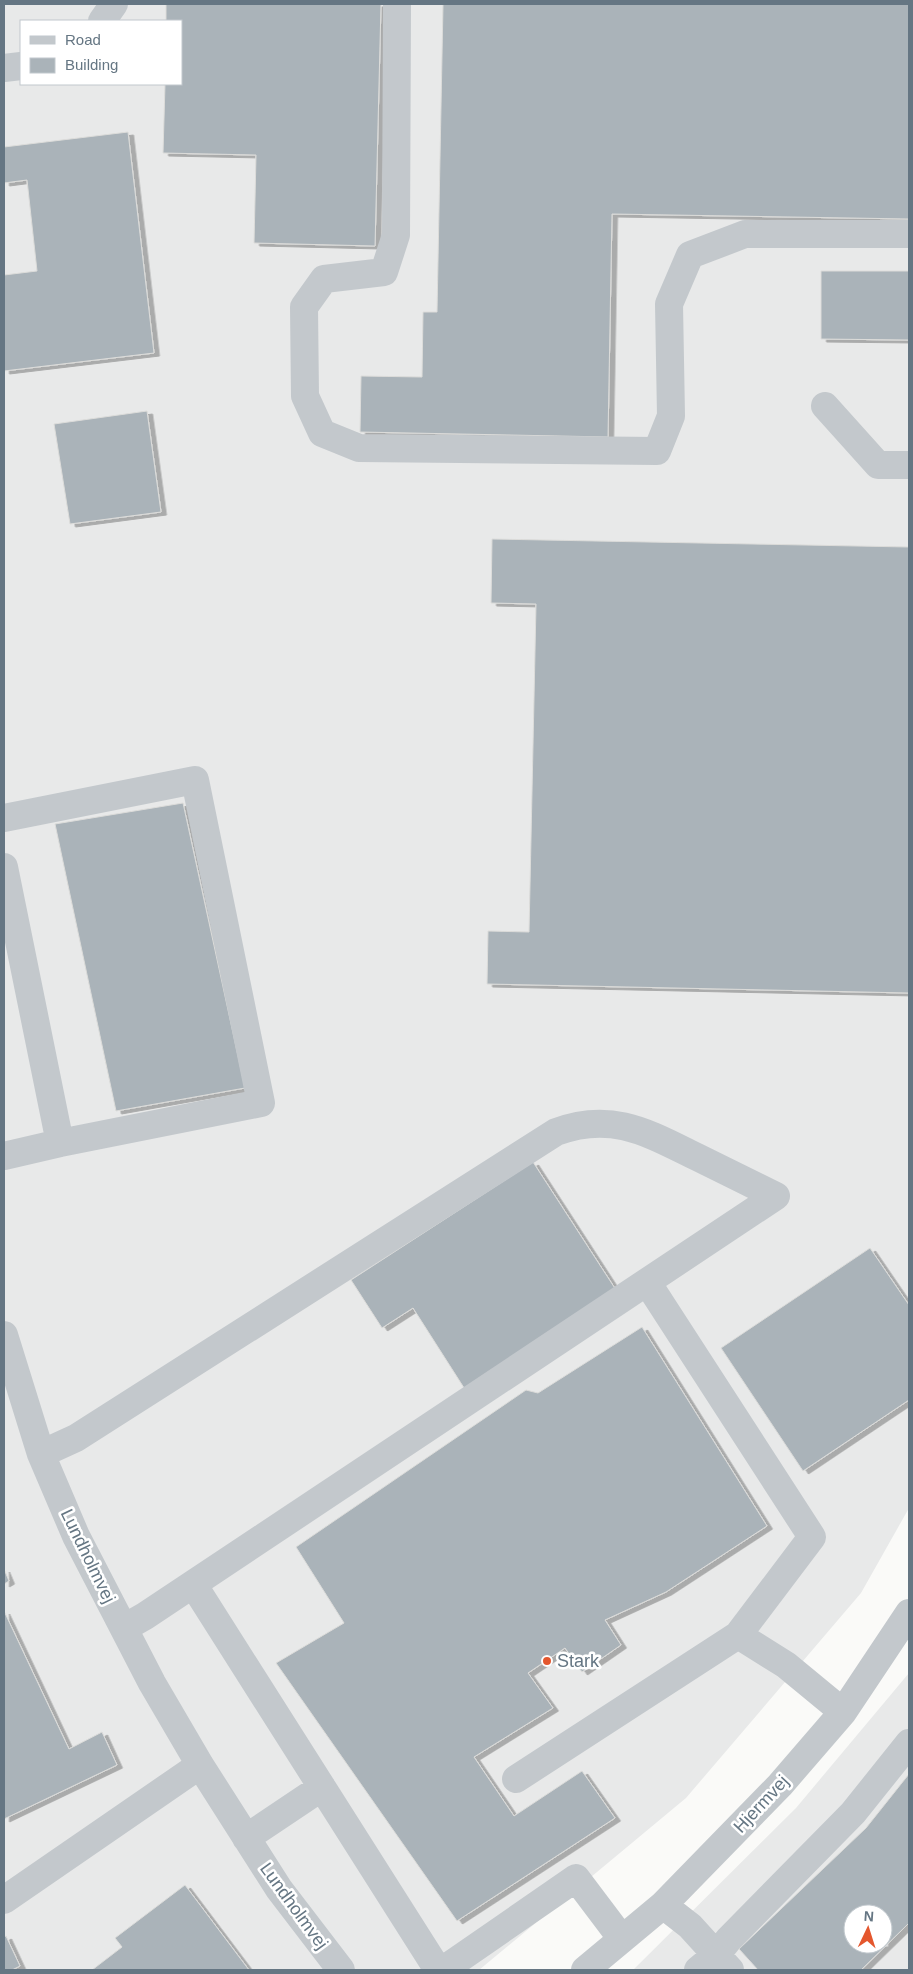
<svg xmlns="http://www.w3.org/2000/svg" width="913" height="1974" font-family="Arial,sans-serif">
<defs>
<filter id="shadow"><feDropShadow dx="5.5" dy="3" stdDeviation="0" flood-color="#0004"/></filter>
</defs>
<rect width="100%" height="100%" fill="#fafaf8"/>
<path fill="#e8e9e9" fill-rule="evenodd" d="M4,4H909V1508L861,1593L686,1798L479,1970H4ZM21,21H181V84H21Z
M909,1673V1970H633L796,1808ZM853,1914H883V1944H853Z"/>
<path fill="#aab3b9" stroke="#dcdcda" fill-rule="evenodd" filter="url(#shadow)" d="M166,4H381L375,246L254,243L256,155L163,153L165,84H181V21H166Z
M443,4H909V219L612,214L608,437L360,432L361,376L422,377L423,312H437Z
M128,132L154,353L4,371V275L37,271L27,180L4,183V147Z
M821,271H909V340L821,339Z
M147,411L161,512L70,524L54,424Z
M492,539L909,547V993L487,984L488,931L529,932L536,604L491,603Z
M183,803L245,1088L116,1111L55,824Z
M533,1162L618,1293L466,1391L413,1308L382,1328L351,1280Z
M870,1248L909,1305V1400L803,1471L721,1348Z
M642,1327L767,1526L666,1592L605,1620L621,1645L582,1672L565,1648L528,1673L553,1708L474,1757L514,1816L582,1771L615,1818L457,1921L276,1663L344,1623L296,1547L526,1390L538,1393Z
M4,1569L9,1581L4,1584Z
M4,1611L69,1749L102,1732L117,1765L4,1819Z
M909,1774V1923L861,1970H758L739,1949L866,1828ZM853,1914H883V1944H853Z
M185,1885L249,1970H92L122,1947L115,1938Z
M6,1936L20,1966L12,1970H4V1937Z"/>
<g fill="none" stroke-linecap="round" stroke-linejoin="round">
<path stroke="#c3c8cc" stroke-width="28" d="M397,4L396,235L384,272L324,279L304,307L305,396L322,433L359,448L657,451L671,416L669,304L690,255L745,234H909
M102,21L114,4
M4,68L21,66
M825,406L878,465H909
M4,818L195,780L261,1103L60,1143L4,867
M4,1156L60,1143
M4,1335L41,1454L76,1536L152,1683L200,1765L279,1889L341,1970
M41,1454L76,1438L556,1132C612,1111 648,1133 697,1157C723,1170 750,1183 776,1196L145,1616L124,1628
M193,1584L438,1970
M738,1635L786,1665L843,1712
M516,1779L738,1635L812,1537L647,1282
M246,1838L322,1787
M4,1900L200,1765
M663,1905L690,1926L730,1970
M443,1970L576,1878L622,1939
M585,1970L663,1905L780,1785L843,1712L909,1613
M698,1970L717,1954L729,1939L853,1813L909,1743"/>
</g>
<circle fill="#e4572e" stroke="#fff" stroke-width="2" cx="547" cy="1661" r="5"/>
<g text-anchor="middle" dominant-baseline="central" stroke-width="5" stroke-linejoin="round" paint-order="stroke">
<g font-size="18" fill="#657683" stroke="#fff">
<text transform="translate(88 1556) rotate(64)">Lundholmvej</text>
<text transform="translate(761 1804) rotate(-47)">Hjermvej</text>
<text transform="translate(294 1906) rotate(54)">Lundholmvej</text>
</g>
<g font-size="18" fill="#657683" stroke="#fff" text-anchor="start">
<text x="557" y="1661">Stark</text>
</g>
</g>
<rect width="913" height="1974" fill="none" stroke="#657683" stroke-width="10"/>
<rect x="20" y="20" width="162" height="65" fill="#ffffff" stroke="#c1c8cd"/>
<rect x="30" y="36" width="25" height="8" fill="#c3c8cc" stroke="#c1c8cd"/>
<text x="65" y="45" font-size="15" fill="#657683">Road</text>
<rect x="30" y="58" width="25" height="15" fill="#aab3b9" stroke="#c1c8cd"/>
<text x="65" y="70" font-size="15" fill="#657683">Building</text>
<g transform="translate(868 1929) rotate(4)"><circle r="24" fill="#ffffff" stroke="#c1c8cd"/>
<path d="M0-4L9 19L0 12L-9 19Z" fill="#e4572e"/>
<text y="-8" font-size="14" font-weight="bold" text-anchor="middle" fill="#657683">N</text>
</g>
</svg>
